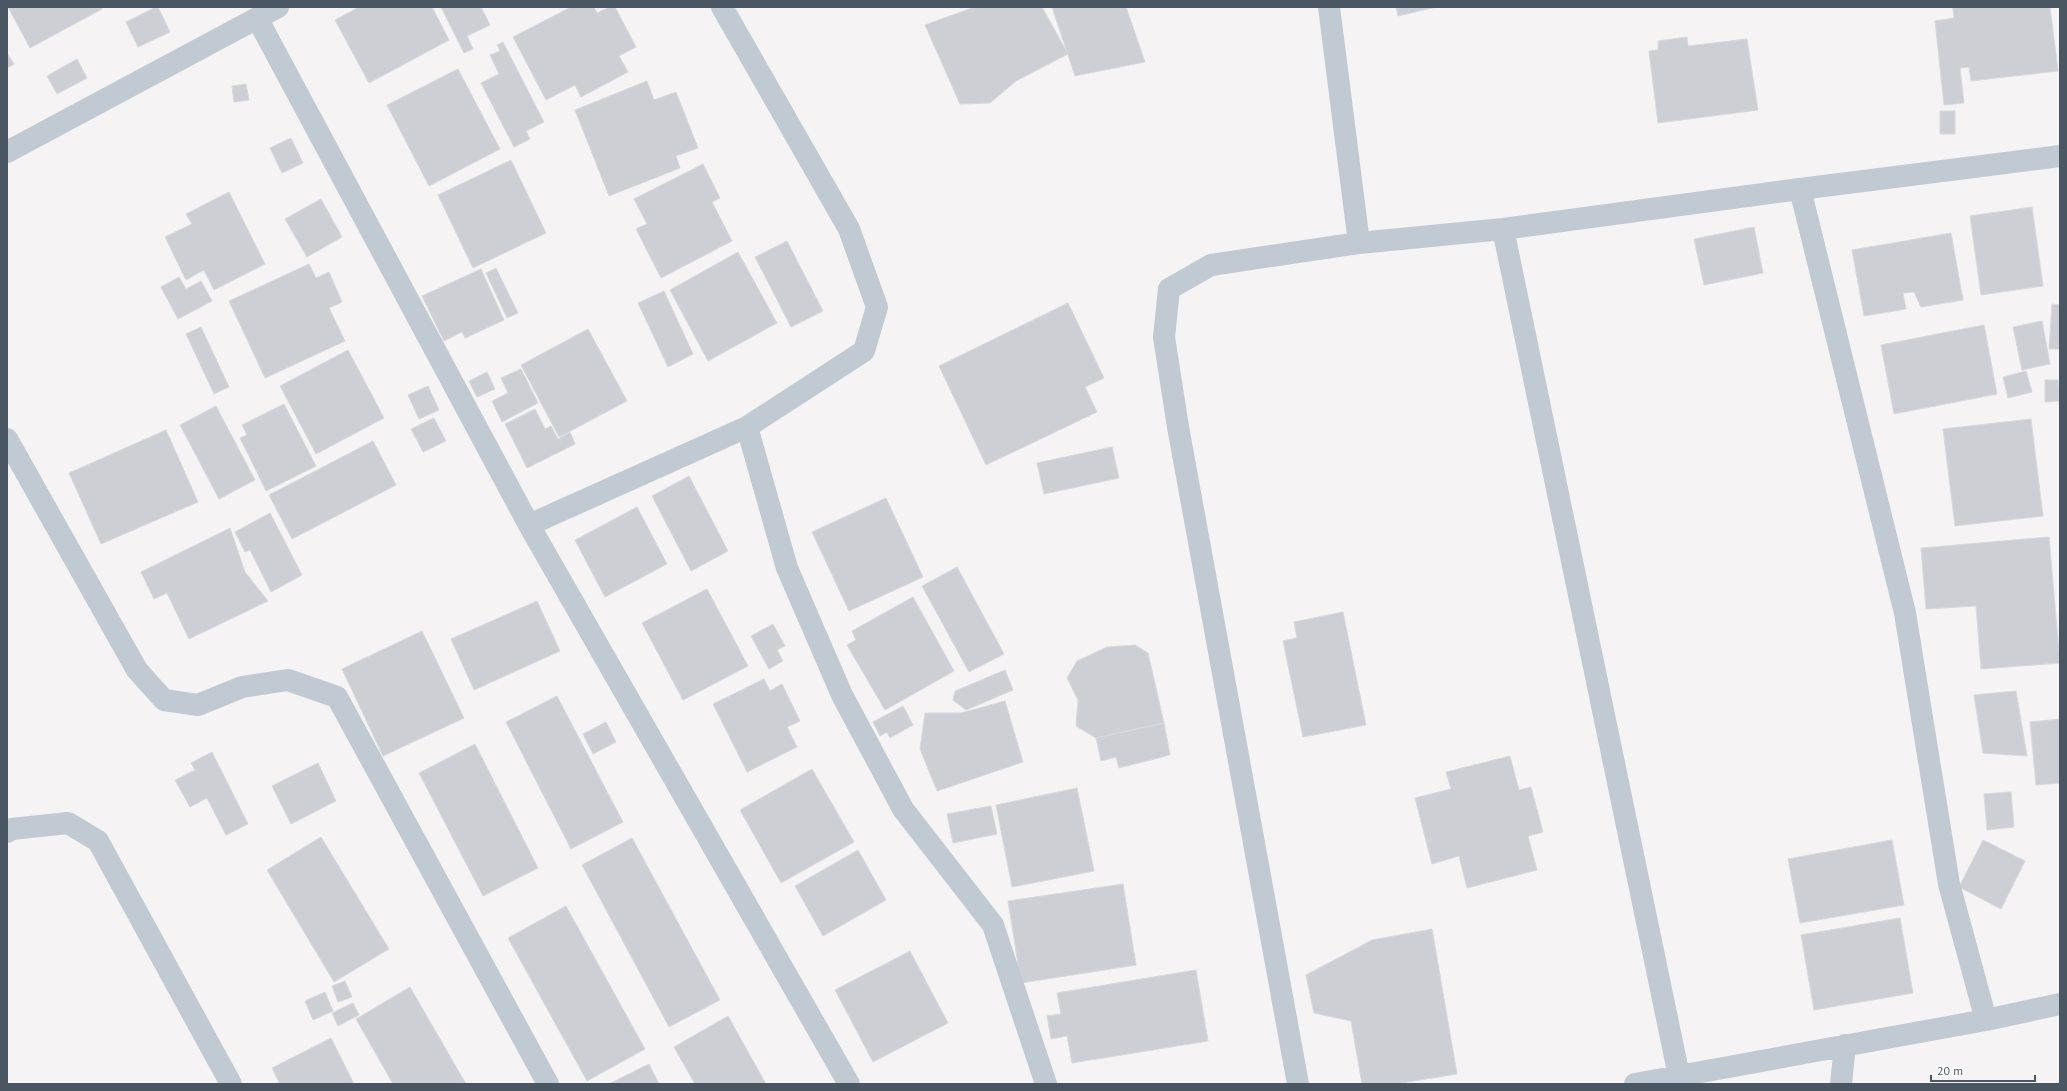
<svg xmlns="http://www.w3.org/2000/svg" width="2067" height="1091" font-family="'PT Sans',sans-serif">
<rect width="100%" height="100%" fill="#f5f3f3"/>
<path fill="#cdcfd5" stroke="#d7d9de" d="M8,7H101L102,9L30,48Z
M156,7H158L170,32L138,47L126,22Z
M359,7H432L449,40L369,83L335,20Z
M441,7H481L490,25L467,36L473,49L464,53Z
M571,7H594L597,13L610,7H615L636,47L619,56L628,72L581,97L575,85L546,100L513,37Z
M975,7H1042L1068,54L1016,81L990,103L960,104L925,25Z
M1052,7H1126L1145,62L1075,76Z
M1396,7H1436L1398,16Z
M1964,7H2050L2058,71L1971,81L1969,67L1960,68L1964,103L1944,105L1935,21L1954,18L1953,8Z
M1687,37L1688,46L1747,39L1758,110L1658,123L1649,51L1658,50V41Z
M503,42L544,122L526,131L530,139L514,147L481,83L499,74L490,55L500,51L497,45Z
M7,53L14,64L7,68Z
M77,59L87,78L57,94L47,76Z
M458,69L500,149L429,186L387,105Z
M647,81L654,100L676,92L698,148L676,156L680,168L609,196L575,110Z
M246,84L249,100L234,102L232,86Z
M1940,111H1955V134H1940Z
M291,138L303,163L282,173L270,148Z
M511,160L546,233L473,268L438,195Z
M703,164L720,198L712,202L732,241L661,278L636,229L647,224L634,199Z
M229,192L265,264L214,290L204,270L186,280L165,237L192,224L186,214Z
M321,199L342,237L307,257L285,219Z
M2032,207L2043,286L1981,295L1970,216Z
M1754,227L1763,273L1704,285L1694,239Z
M1951,233L1963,300L1921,307L1914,292L1903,293L1906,309L1864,316L1852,250Z
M787,241L823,311L791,327L755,257Z
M738,252L777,323L708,361L670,290Z
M309,264L316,278L329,272L342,302L329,308L345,341L265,378L229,301Z
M496,268L518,313L507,318L486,273Z
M481,269L504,320L465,338L462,332L444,341L422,296Z
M179,277L186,289L201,281L212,301L178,319L161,287Z
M664,291L693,354L668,367L638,303Z
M1068,303L1104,378L1085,387L1097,412L986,465L939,366Z
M2052,304L2060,305V349H2049Z
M2042,321L2050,364L2022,370L2013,327Z
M1984,325L1997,394L1894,414L1881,345Z
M201,327L229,387L214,394L186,334Z
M588,329L627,401L559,437L521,365Z
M348,350L384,418L316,454L280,386Z
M521,369L538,403L502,422L492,401L508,393L501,378Z
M2026,371L2032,392L2008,398L2003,377Z
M487,372L495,389L477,397L469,381Z
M2045,380H2058L2059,401L2045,402Z
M428,386L439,410L419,419L408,395Z
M284,404L316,466L266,491L240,438L247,435L242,425Z
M216,406L255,480L219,499L180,425Z
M535,409L545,429L551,426L558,439L570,432L575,444L527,468L505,424Z
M434,418L446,441L423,452L411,429Z
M2031,419L2043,516L1955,526L1943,429Z
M166,430L198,502L101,544L69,473Z
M373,441L396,485L292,539L269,495Z
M1112,447L1119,478L1044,494L1037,463Z
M689,476L728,551L691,571L652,496Z
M886,498L923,577L849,611L812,532Z
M637,507L667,564L605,597L575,540Z
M270,513L302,575L271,592L250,550L245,552L235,532Z
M230,528L245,572L268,601L189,639L167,593L154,599L141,572Z
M2049,537L2060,663L1981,669L1976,606L1926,609L1921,548Z
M957,567L1004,654L969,672L922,586Z
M707,589L748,666L683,700L642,623Z
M913,597L954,671L885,710L847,645L856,640L852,631Z
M537,601L560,651L474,690L451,639Z
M1343,612L1366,725L1303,737L1283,641L1297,638L1294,622Z
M773,624L785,646L777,650L783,661L769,669L751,636Z
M422,631L464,718L383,756L342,669Z
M1135,645L1148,653L1164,723L1096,738L1076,726L1078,700L1067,678L1077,661L1107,647Z
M1005,670L1013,690L966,710L953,700L955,691Z
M764,679L770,691L782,684L800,721L787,727L797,747L747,772L713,704Z
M2016,691L2027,756L1983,753L1974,695Z
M557,696L623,822L571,849L506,722Z
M1005,701L1023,762L937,791L920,749L925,713H961Z
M903,706L913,725L890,738L887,732L880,736L873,722Z
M2060,719V783L2036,785L2030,722Z
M606,722L616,742L593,754L583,734Z
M1164,723L1170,755L1119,768L1116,757L1101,761L1096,738Z
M475,744L538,868L483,896L419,773Z
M212,752L248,824L226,835L207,798L190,807L175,780L195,770L191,763Z
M1510,756L1519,790L1531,787L1543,832L1528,836L1537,870L1467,888L1459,856L1432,864L1415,798L1451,789L1446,772Z
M318,763L336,801L291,824L272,786Z
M812,769L854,842L781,883L740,810Z
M1077,788L1094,871L1012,887L996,805Z
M2011,792L2014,827L1987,830L1984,794Z
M991,806L997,834L953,843L947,814Z
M321,837L389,949L334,982L267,870Z
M632,838L720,1000L669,1027L582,865Z
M1892,840L1904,905L1800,923L1788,859Z
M1983,840L2025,861L2001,909L1959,887Z
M858,850L886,900L823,936L795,886Z
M1123,884L1136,965L1021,983L1008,901Z
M566,906L645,1049L587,1081L508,938Z
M1900,918L1913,993L1814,1010L1801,935Z
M1432,929L1457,1074L1395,1084H1362L1351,1021L1314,1013L1306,975L1372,940Z
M910,951L948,1023L873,1062L835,990Z
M1196,970L1208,1041L1072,1063L1067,1036L1051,1039L1047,1016L1061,1014L1057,993Z
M345,981L352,997L338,1002L332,986Z
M410,987L466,1084H393L356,1019Z
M325,992L333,1011L313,1020L305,1001Z
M353,1003L359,1015L338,1026L332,1013Z
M728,1016L766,1084H695L674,1047Z
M331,1038L354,1084H280L272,1068Z
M649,1064L659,1084H609Z"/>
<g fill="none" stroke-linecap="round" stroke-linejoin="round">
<path stroke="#c1cad2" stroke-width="22" d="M1329,7L1359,243
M257,18L529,525L849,1084
M7,152L278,7
M1800,189L1905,613L1949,884L1986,1020
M1503,229L1679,1076
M747,427L787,568L842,695L903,809L993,925L1046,1084
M7,439L137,670L164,700L198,705L242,687L288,680L337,697L548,1084
M529,525L747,427L864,351L877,307L849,229L722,7
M7,832L12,829L68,823L98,841L231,1084
M1298,1084L1178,427L1164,337L1169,289L1211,265L1271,256L1359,243L1503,229L1800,189L2060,156
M1635,1084L1986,1020L2060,1004
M1841,1084L1845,1045"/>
</g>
<rect width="2067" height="1091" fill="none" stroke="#4a5661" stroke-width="16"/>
<path d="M1931 1075v6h104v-6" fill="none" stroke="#4a5661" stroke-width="2"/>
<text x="1937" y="1075" font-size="12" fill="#4a5661" stroke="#ffffff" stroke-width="3" paint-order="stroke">20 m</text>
</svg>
